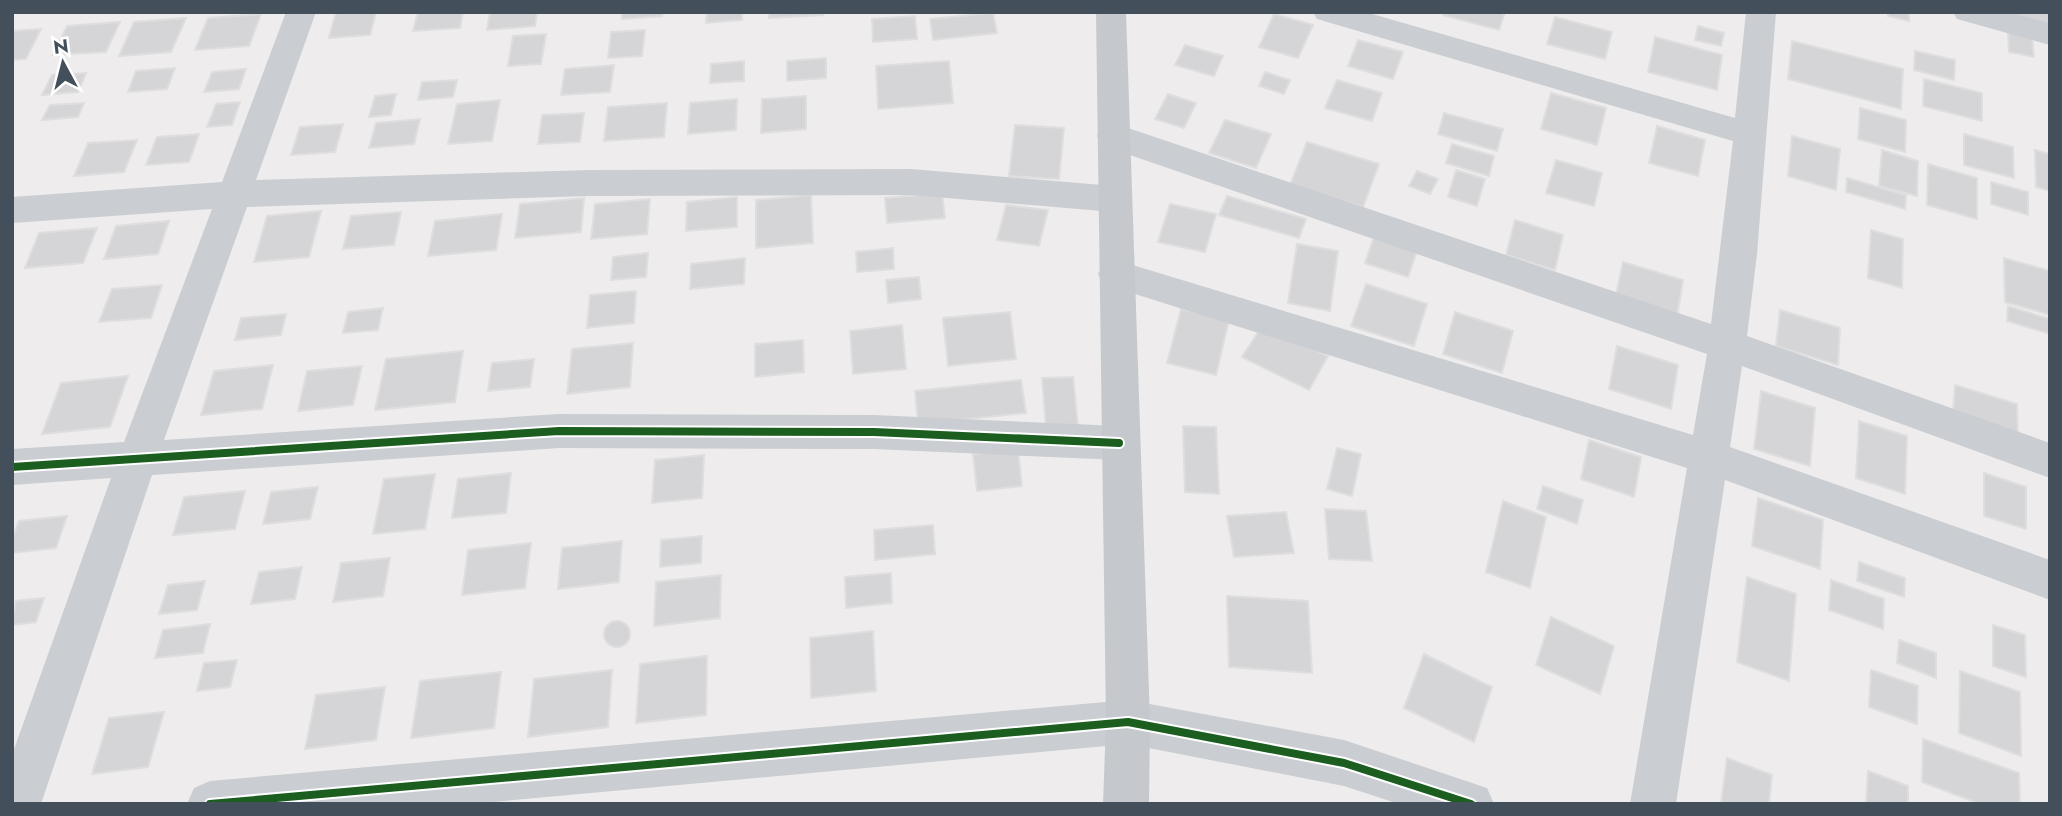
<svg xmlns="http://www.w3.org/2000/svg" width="2062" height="816" font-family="Jost,sans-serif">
<rect width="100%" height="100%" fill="#eeecec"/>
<path fill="#d5d4d7" stroke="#dfdedf" stroke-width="2" d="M336,12H376L370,35L329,38Z
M418,12H463L460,28L413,31Z
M490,12H537L535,26L487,30Z
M622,12H663L662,16L622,19Z
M707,12H742V20L706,23Z
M769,12H823V15L769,18Z
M1444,12H1505L1499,30L1443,15Z
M1888,12H1909V21L1888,16Z
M2005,12H2050V24Z
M993,13L997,33L933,40L930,19Z
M261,14L249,46L195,50L208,18Z
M1274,14L1313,25L1298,58L1259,47Z
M915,16L917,39L873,42L872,19Z
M1555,17L1612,32L1605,59L1547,44Z
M186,18L171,52L119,56L134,22Z
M120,22L106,52L53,55L67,26Z
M1698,26L1724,33L1721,46L1695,40Z
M41,29L26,59L12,60V31Z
M645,30L642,56L608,58L611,32Z
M2008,32L2032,37L2034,57L2009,52Z
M546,34L541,64L508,66L513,36Z
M1655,37L1722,55L1717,90L1648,72Z
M1358,40L1403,52L1393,79L1348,66Z
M1792,41L1903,69L1901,109L1788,79Z
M1185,45L1223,56L1214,76L1175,65Z
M1915,51L1955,60L1954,80L1914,70Z
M826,58V78L787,81V61Z
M744,61V81L710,83L711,64Z
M949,61L953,103L878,109L876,66Z
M614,65L610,92L561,95L565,69Z
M175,68L167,89L128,92L136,71Z
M246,69L239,89L204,92L212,72Z
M1265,72L1290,80L1284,94L1259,86Z
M86,73L78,92L42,95L52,75Z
M1924,79L1982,93V121L1923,106Z
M457,80L453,97L418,100L422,82Z
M1337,80L1382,93L1372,121L1325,108Z
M1551,93L1606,108L1597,145L1541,129Z
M396,94L391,115L369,117L375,96Z
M1168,94L1196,103L1184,128L1155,119Z
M806,96V129L761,133L762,99Z
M737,99L736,130L688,134L690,103Z
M500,100L492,141L448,144L457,104Z
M240,102L232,125L207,127L216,104Z
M84,103L78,117L42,120L50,105Z
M667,103L664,137L604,141L608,107Z
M1860,108L1906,120L1905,152L1858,139Z
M584,113L580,142L538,144L542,115Z
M1444,113L1503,129L1497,151L1438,134Z
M420,119L414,144L369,148L376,123Z
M1225,120L1271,134L1256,168L1209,153Z
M343,124L335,152L291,155L300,127Z
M1015,125L1064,128L1059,179L1009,176Z
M1657,126L1705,140L1698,176L1649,163Z
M199,134L189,162L146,165L157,137Z
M1964,134L2013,147L2014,178L1964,165Z
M1792,136L1840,149L1836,190L1788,176Z
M137,140L124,172L74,176L88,143Z
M1307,142L1379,164L1363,207L1290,185Z
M1452,144L1494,156L1489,176L1446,163Z
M1882,150L1918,161L1917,196L1879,186Z
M2035,150L2050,154V191L2036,187Z
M1556,160L1602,173L1594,206L1546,193Z
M1928,164L1977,178V219L1927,205Z
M1456,170L1485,179L1477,206L1448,197Z
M1417,171L1438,179L1430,194L1409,186Z
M1847,178L1906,195L1905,209L1846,192Z
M1991,182L2028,192V215L1991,204Z
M942,193L945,218L887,223L885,198Z
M811,195L813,243L756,248V200Z
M1227,196L1306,219L1299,238L1219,215Z
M737,197V227L686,231L687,202Z
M584,198L581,232L515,238L520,204Z
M650,199L647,234L591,239L595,204Z
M1170,204L1216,214L1205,252L1158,242Z
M1006,205L1048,210L1039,246L997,240Z
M321,211L309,257L254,262L267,216Z
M401,212L394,245L343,249L351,216Z
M502,214L496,250L428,256L435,221Z
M1515,220L1563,235L1555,270L1506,255Z
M169,221L158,254L104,259L116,226Z
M97,228L83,263L25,268L39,233Z
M1871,230L1903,239L1902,288L1868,278Z
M1374,237L1417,251L1408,277L1365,263Z
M1297,244L1338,251L1330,311L1288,303Z
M893,248L894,269L857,272L856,252Z
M648,253L646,277L611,280L613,257Z
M745,258L744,284L690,289L691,264Z
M2004,258L2050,271V315L2005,302Z
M1623,262L1683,280L1677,317L1615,299Z
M919,277L921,299L888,303L886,280Z
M1366,284L1427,304L1414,346L1351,326Z
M162,285L151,318L99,322L112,289Z
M636,291L634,323L587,328L590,295Z
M2008,306L2050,319V334L2007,321Z
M383,308L378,330L343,333L348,312Z
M1181,309L1229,320L1216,375L1167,363Z
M1780,310L1840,328L1838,365L1776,346Z
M1010,312L1016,359L948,366L943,318Z
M1455,312L1513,331L1502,373L1443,354Z
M286,314L281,335L235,340L241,318Z
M902,325L906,369L853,374L850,331Z
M1262,326L1328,356L1309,390L1242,357Z
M803,340L804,372L755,377V344Z
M633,343L630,387L567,394L572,349Z
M1617,346L1678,365L1671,409L1609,389Z
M463,351L455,402L375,410L386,359Z
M534,359L530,387L488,391L492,363Z
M273,365L262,409L201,415L214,371Z
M362,366L353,405L298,411L307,371Z
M128,376L110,427L42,434L61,383Z
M1073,377L1078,426L1046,428L1042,378Z
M1021,380L1026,413L918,424L915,391Z
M1955,385L2017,404L2018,435L1953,415Z
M1761,391L1815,408L1810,466L1754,449Z
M1859,421L1907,436L1905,494L1856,478Z
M1183,426L1216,427L1219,494L1185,492Z
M1589,440L1641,457L1634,497L1581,479Z
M1337,448L1361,454L1352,496L1327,489Z
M1018,450L1022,486L977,491L973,454Z
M704,455L702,498L652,503L655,460Z
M511,473L506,513L452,518L458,479Z
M1984,473L2026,487V529L1984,516Z
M435,474L425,529L373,534L384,479Z
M1543,486L1583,500L1577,524L1537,509Z
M318,487L310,519L263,524L271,492Z
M245,491L235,529L173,535L184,497Z
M1758,498L1823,520L1820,569L1752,546Z
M1503,501L1546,517L1530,588L1486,572Z
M1325,509L1366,511L1372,561L1329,559Z
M1286,512L1294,553L1234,557L1227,516Z
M67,516L56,548L12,553V539L19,521Z
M933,525L935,554L875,560L874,530Z
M702,536L701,563L660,567L661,540Z
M622,541L619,582L558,589L562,548Z
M531,543L525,588L462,595L468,550Z
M390,558L383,596L333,602L341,563Z
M1859,562L1905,578L1904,597L1857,581Z
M302,567L295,599L251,604L259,572Z
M891,573L892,603L846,608L845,577Z
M721,575L720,618L654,626L656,582Z
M1747,577L1796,594L1789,681L1737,662Z
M1831,580L1884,599L1883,629L1829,610Z
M205,581L197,610L159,614L168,585Z
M1227,596L1308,601L1312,673L1229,667Z
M44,598L36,622L12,625L16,601Z
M1551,617L1614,646L1600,694L1536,665Z
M604 634a13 13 0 1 1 26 0a13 13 0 1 1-26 0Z
M210,624L203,653L155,658L163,630Z
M1993,625L2025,635L2026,677L1993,666Z
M873,631L876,691L811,698L810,638Z
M1899,640L1936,653V678L1897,663Z
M1424,654L1492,687L1474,742L1404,708Z
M707,656L706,715L636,723L640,664Z
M237,660L230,687L197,691L204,663Z
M612,670L608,727L528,737L534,679Z
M1871,670L1918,686L1917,724L1869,707Z
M1960,671L2020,692L2021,756L1959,733Z
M501,672L494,728L411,738L420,681Z
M385,687L376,740L305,749L316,695Z
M164,712L148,767L92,774L109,718Z
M1923,739L2019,773L2020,804H1980L1922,782Z
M1727,758L1772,775L1769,804H1721Z
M1868,771L1908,786V804H1866Z"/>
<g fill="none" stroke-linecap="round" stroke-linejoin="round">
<path fill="#cacdd1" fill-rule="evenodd" d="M286,12H316L256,180L589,170L911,169L1114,186L1126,190L1131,199L1126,208L1114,212L911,195L589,196L247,207L164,440L559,414L874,415L1119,426L1133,431L1139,443L1133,455L1119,460L874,449L559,448L152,475L41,804H12V755L111,478L12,485V449L124,442L212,209L12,223V197L222,182Z
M1313,12H1365L1735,118L1746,12H1776L1757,254L1747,336L2050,443V478L1742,366L1730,447L2050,560V600L1725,480L1676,804H1630L1687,468L1116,288L1103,284L1098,274L1103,264L1116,260L1693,435L1707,354L1101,145L1097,136L1101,127L1113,124L1125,127L1711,324L1733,141L1317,19Z
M1953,12H2008L2050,23V45L1957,19Z
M1128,700L1344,740L1487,788L1494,804H1399L1344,786L1128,744L471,804H187L194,788L210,781Z"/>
<path fill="#c5c9cd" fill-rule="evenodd" d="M1096,12H1126L1150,722L1149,804H1103L1106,722Z"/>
<g stroke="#fff" stroke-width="12">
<path id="cycleway" d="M12,467L559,431L874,432L1119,443
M210,804L1128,722L1344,763L1471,804"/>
</g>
<use href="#cycleway" stroke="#1b5e20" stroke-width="8"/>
</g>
<rect width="2062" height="816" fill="none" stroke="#434f5b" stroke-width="28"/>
<g transform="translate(63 63) rotate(353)" stroke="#ffffff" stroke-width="5" paint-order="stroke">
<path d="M0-5L12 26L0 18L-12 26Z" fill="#434f5b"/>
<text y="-10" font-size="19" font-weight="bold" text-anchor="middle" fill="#434f5b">N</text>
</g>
</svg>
